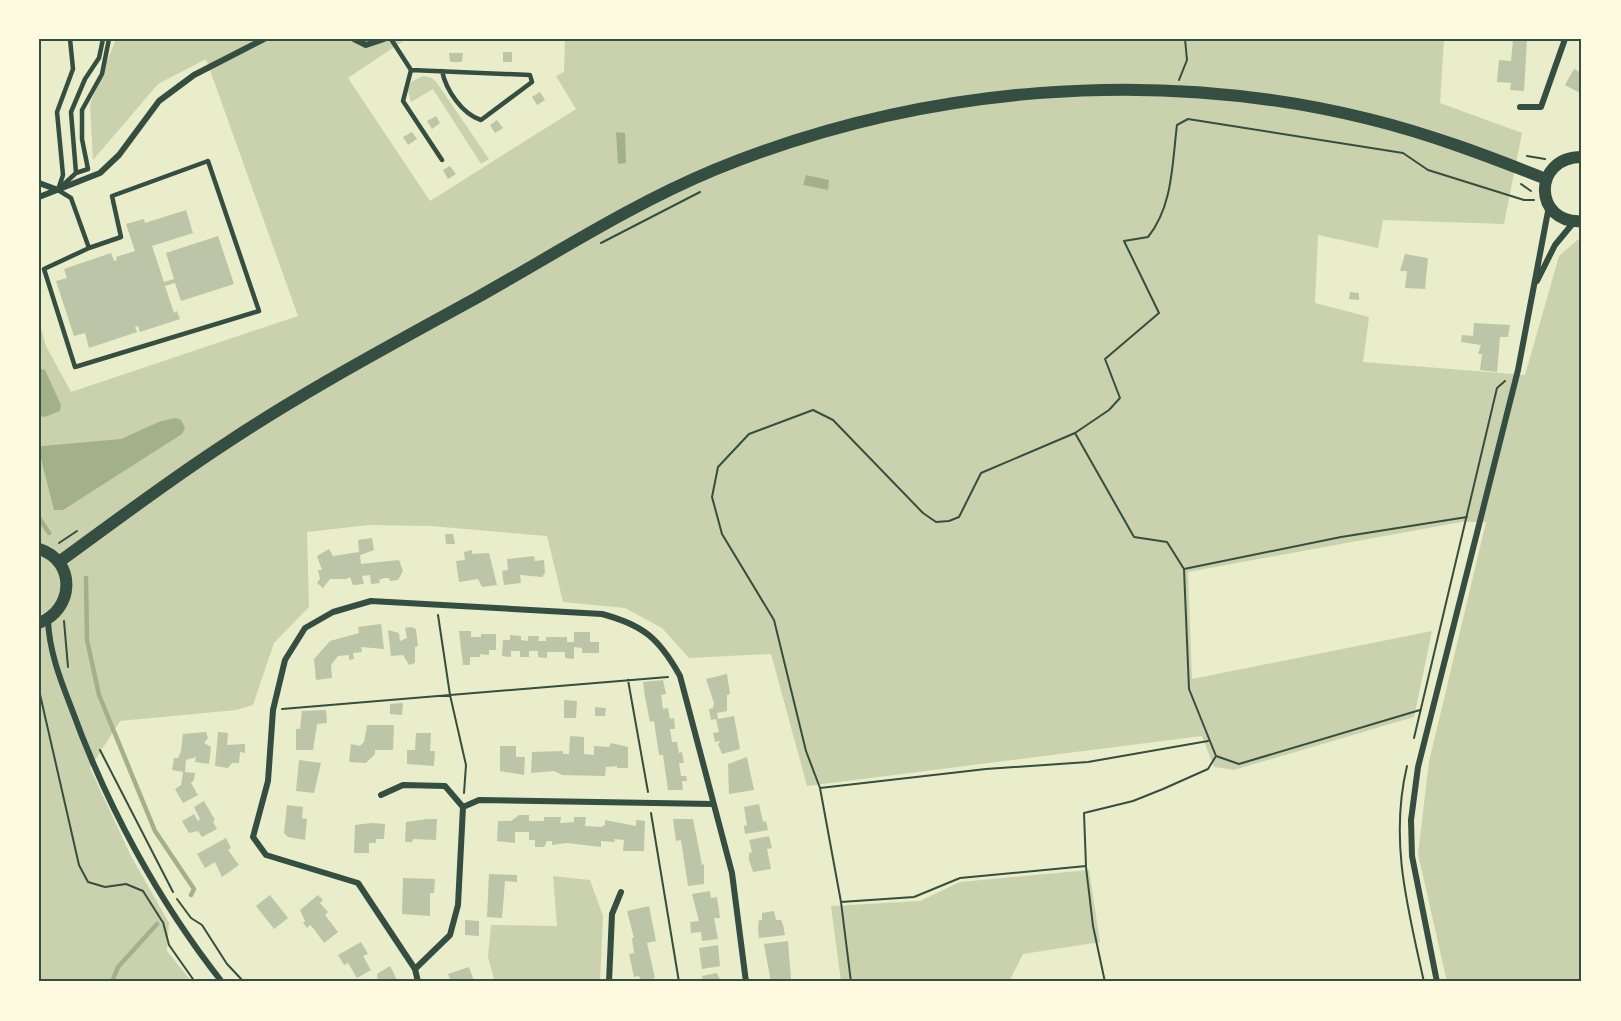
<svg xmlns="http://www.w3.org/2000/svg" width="1621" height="1021" font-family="'Exo 2',sans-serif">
<rect width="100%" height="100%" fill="#e9edc9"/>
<path fill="#cad2ad" d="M116,39H406L348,78L430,201L576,109L556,76L564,72L565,39H1444L1440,103L1522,133L1504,224L1383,220L1378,248L1318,235L1315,303L1369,317L1363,362L1525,375L1559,256L1582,236V982H1447L1418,854L1429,762L1486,522H1461L1188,572L1192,679L1432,631L1414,717L1234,770L1214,767L1202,736L807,786L771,654L689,658L662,628L625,608L563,602L547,536L430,526L369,525L307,532L309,607L274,643L253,705L236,710L120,721L90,768L131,856L169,923L167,951L192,982H39V321L46,346L71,392L298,316L206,59L158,84L93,160L90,104Z
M423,76L432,78L437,83L489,159L481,164L433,89L411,102L408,90L411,82Z
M1089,870L1100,942L1023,954L1009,982H841L831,906L920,901L960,882Z
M553,876L590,880L603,916L600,982H495L488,957L491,925L557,926Z"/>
<path fill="#a3b18a" d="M616,132L625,133L626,163L618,164Z
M806,175L829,180L828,190L803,185Z
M41,369L45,370L61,405L60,411L45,417L41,416L39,410Z
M176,418L181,420L185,428L182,434L63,510H54L39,451L42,446L121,439L161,421Z"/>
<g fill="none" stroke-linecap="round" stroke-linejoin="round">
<path stroke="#a3b18a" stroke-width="4.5" d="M39,518L49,533
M86,578L87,640L99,695L155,831L194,889L191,895
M112,982L118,967L157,924"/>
</g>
<path fill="#bcc5a7" d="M1513,39H1527L1524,91L1510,90L1511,83L1497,82L1499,60L1511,61Z
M503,52H512V62H503Z
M449,53H463L462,62H450Z
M1574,69L1582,73V94L1565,85Z
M540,92L545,100L537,105L532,97Z
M436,116L440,123L432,129L427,121Z
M497,120L503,128L495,133L490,125Z
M412,132L417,139L408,145L403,137Z
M450,166L456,174L448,179L443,170Z
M186,210L193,233L152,246L164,282L174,279L166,253L218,236L234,284L181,301L175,283L165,286L174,313L177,311L180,319L140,332L138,326L135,327L137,332L89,348L85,333L74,336L56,281L67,278L64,269L111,253L114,261L117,260L116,257L135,251L126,224L144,219L145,223Z
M1405,254L1428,258L1425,289L1405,288L1407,271H1400Z
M1350,292L1359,293V300L1349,299Z
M1474,323L1510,325L1508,337H1500L1497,372L1480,370L1482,354H1478L1481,345L1461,342L1462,335L1473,336Z
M445,534H453L455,544H446Z
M372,538L374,550L360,555L361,564L399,560L403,571L398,580L390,581L389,578H384L379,580L380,583L371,584L370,575L362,576L364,584L353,585L350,577L346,579H330L323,588L317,583L320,579L318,570H322L317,556L329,549L333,556L359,552L358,540Z
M472,550V554L489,553L497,585L482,587L478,579L459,582L456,561L465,560L464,552Z
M534,556L535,561L544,560L545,573L542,577L520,575L521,583L504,585L502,571L508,570L507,559Z
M381,624L384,649L361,647L362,652L353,653L354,659L349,660V655L338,656L331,665L332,678L316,680L314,659L330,641L359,633L358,627Z
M411,627L416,629L418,646L415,647V663L409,665L403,655L391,656L388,630L399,633L400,641L407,638L405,628Z
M459,631H471V637H481V634H496V650H489V655L480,654V657H470V665H463Z
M574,632H590V642H599V653H582V648L574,647V659L565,658V652H547V658L538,657V651H529V657H520V651H511V657L502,656L503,640H510V635L521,636V640L528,641V636H539L538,641H546V637H567V642H574Z
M727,674L730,694L727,695V711L717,713L718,719L734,716L740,749L722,754L718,744L721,741L715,742L713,733L719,732L716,719L711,720L709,709L713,708L714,703L706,679Z
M663,680L666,694L661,695L663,709L668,708L670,719L674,718L675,729H670L672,742H677L679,753L682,752L684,763H679L681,776H686L687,781H682L683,790H668L663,755H659L654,721L650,722L645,697L643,682Z
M564,700L577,701L576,718H564Z
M403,703L402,715L390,714V704Z
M595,707L606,708L605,716H595Z
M326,710L327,723L317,724L313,750H296V729H300L302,711Z
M367,725H394L393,750H375V754L366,763L349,762L351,744L360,746L364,742Z
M206,732L208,738L204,743L211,747L209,764L195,762L196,757L186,760L185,772L195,773L194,780L191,783L198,795L183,803L175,789L181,785L183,772L172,770L174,758H178L181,751L183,734Z
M218,732L228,733L227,745L245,744V753L240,752L239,763H232L228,768L215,766Z
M416,733H431L430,751H435L434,766L407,764V750H415Z
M570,736L584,737V754L594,755V746L609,747L611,743L628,747V768H617V766L606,767L605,776L562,775L554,771L531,773L532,752L563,751V754H569Z
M500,746H516V757H525L524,775L500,771Z
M747,757L754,790L729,794L728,764Z
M299,760L321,763L314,793L296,791Z
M204,801L215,820L213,822L217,829L202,837L198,831L189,833L182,821L194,814L198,821L200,819L194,807Z
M759,804L763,822L766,821L768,830L745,834L744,826L747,825L744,807Z
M287,805L303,807L302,818L307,819L305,840L288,837L284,833Z
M519,815H529V821H544V817H561L560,823L574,822V817H586L585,826L601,827L605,825V820L636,826V820L645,821L644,851H623L624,840L614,839L615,842L601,841V847L567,843L552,845V841H547L544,847H535V840H529V832H515V843L497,841L498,821H511Z
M427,819H437L436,840L413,839L412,842H405L406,822Z
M673,819H693L702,865L704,864V884L688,886L681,840L676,841Z
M372,823L385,824L384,839H376V843H369V853H354L355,825Z
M769,836L772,848L767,849L771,869L753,872L749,860V853L752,852L749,840Z
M226,838L231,848L228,850L239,865L222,877L215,862L205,868L197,854Z
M489,874L517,875V882L505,881L502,918L487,917Z
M403,878L435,879L434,893H430V916L402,914Z
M710,891L711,898L717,897L720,918H714L718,939L702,941L701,932L691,933L690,922L699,921L692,894Z
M270,895L288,918L274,929L256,906Z
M318,895L323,900L320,903L328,912L325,915L338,932L324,943L314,929L310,925L307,928L303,923L305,921L300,910Z
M649,906L656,941L647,943L655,978L641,982L639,976L634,977L629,954L634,953L632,938H634L627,911Z
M774,911L776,920H781L783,925L785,935L759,938L758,928L759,920H762V913Z
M465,920L479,921V936L465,935Z
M788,941L791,979L793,982H771L764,944Z
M361,942L368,954L363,956L371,970L357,978L348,963L344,965L338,955Z
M718,945L720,966L702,969L699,948Z
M390,966L398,982H378L377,974Z
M469,967L474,981L451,982L448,974Z
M717,973L721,982H703L702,976Z"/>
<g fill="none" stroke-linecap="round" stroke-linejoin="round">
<path stroke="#344e41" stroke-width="2" d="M1179,80L1187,60L1185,39
M1527,156L1545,159
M1521,184L1531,191
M601,243L700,192
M59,543L77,531
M1184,569L1341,537L1467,517
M438,615L450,695L466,765L464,793
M64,621L68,667
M628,680L648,792
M39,690L79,865L88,882L105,887L126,884L143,891L162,921
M282,709L668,677
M1420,710L1239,764L1216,756L1189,689L1184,569L1167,542L1134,537L1075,433L1109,410L1120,398L1105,359L1159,313L1124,241L1148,237C1173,206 1172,164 1177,125L1188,119L1403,153L1428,170L1524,200H1534
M1414,738L1497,388L1505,381
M100,750L173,892
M1407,766C1389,841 1408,909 1424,982
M820,788L806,751L774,620L722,534L712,497L718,467L749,434L813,410L833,420L923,513L936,522L949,521L959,517L981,473L1075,433
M651,813L679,982
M1086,867L1093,926L1105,982
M177,899L191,918L202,925L227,964L244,982
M841,902L914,897L960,878L1086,866L1084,813L1133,801L1163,789L1208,769L1216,756
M163,922L169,945L195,982
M851,982L841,902L820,788L986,769L1088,762L1208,741"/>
<path stroke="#344e41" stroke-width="4.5" d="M391,39L411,70L530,75L532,82L481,120C462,114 446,90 442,71
M411,70L403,101L442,160
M76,173L71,112L85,79L99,58L103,39
M62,186L76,173L88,169L82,139V110L102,74L109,39
M59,187L63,175L57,112L73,69L70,39
M58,190L71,198L89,248L44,269L75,367L259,311L208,161L112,196L121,237L89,248"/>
<path stroke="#344e41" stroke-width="6" d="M354,39L366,45L384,39
M1520,107H1541L1565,39
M39,183L58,190
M39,197L100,173L119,155L159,101L194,75L264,39
M1537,281L1555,245L1574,222
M48,620C49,650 60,679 71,707C106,804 158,901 222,982
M381,795L403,785L445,786L463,807
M415,969L450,935L458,905L463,807L479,800L713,804
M418,982L415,969L358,883L266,855L253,837L268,781L273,710L285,660L305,628L333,612L371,601L602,614C643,625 659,638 680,676L732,873L746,982
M609,982L612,914L621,892
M1437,982L1412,856L1411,820L1418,767L1518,370L1549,206"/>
<path stroke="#344e41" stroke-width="12" d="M1582,157C1531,157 1534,225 1582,221
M39,549C77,561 74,610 39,623
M59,562C114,522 168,481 225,444C306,390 393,344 478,297C555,254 632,204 714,170C919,86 1154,66 1369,119C1430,134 1488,156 1546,179"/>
</g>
<rect width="1621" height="1021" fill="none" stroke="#fefae0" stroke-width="81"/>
<rect x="40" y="40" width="1540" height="940" fill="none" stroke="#344e41" stroke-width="2"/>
</svg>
